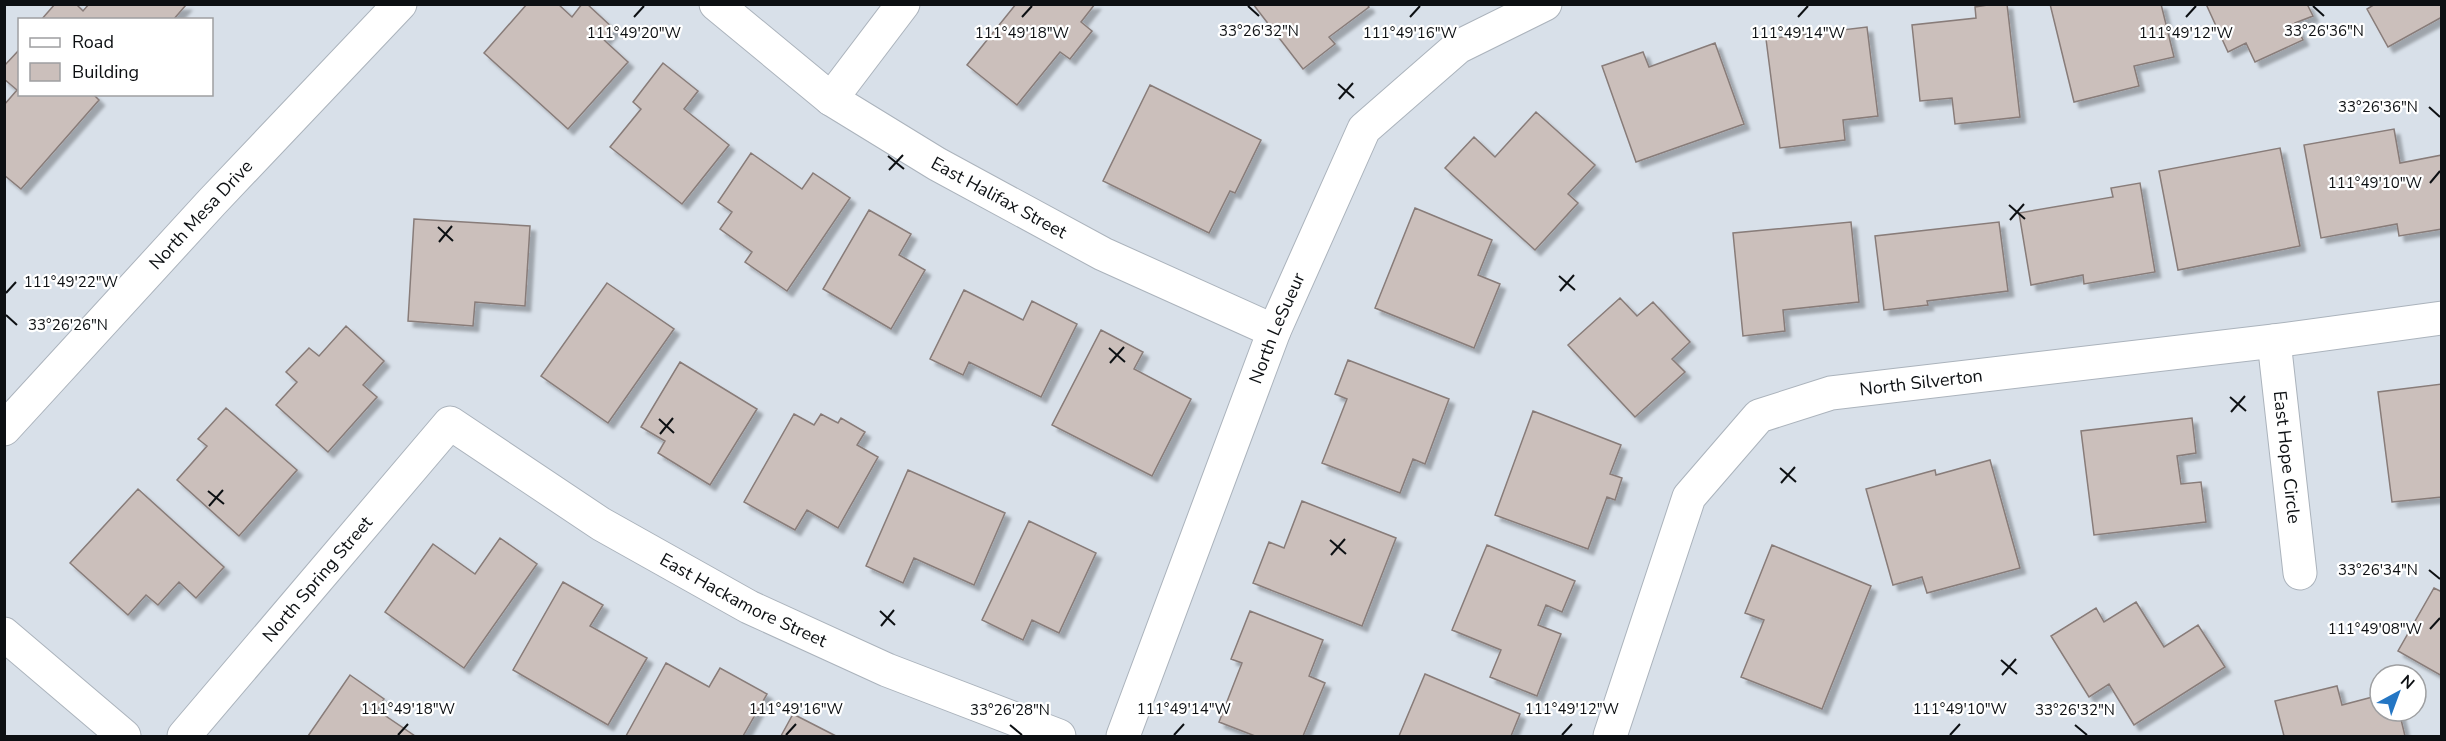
<svg xmlns="http://www.w3.org/2000/svg" width="2446" height="741" font-family="'Nunito Sans',sans-serif">
<defs>
<filter id="shadow"><feDropShadow dx="5.5" dy="5.5" stdDeviation="1.5" flood-color="#0004"/></filter>
</defs>
<rect width="100%" height="100%" fill="#d8e0e9"/>
<path fill="#cbbfbb" stroke="#887c79" stroke-width="1.5" filter="url(#shadow)" d="M55,4H76L83,11L89,4L186,5L173,20H41Z
M527,4H558L572,17L582,4H587L614,29L604,40L628,62L568,129L484,53Z
M1016,4H1095L1081,22L1092,31L1070,59L1060,52L1017,105L967,65Z
M1253,4H1367L1369,7L1329,37L1335,44L1303,69Z
M1994,4H2007L2020,117L1955,124L1952,98L1920,101L1912,25L1976,18L1975,7Z
M2050,4H2161L2174,57L2134,66L2139,86L2074,102Z
M2206,4H2307L2313,16L2295,23L2303,40L2255,62L2246,43L2228,52Z
M2375,4H2442V17L2388,47L2367,9Z
M1867,27L1878,116L1843,120L1845,140L1780,148L1766,39Z
M1715,43L1744,124L1636,162L1602,66L1643,52L1649,67Z
M20,49V94H93L99,100L21,189L4,175V105L17,90L4,79V66Z
M663,63L698,91L684,109L729,145L682,204L610,147L641,109L633,102Z
M1150,85L1261,140L1235,193L1230,191L1209,233L1103,181Z
M1536,112L1595,165L1568,194L1578,203L1535,250L1445,168L1474,137L1495,157Z
M2394,129L2400,163L2442,155V229L2399,236L2397,224L2321,238L2304,145Z
M2280,148L2300,246L2178,270L2159,171Z
M751,153L802,189L813,173L850,198L787,291L745,262L752,252L720,229L732,212L718,202Z
M2140,183L2155,272L2084,284L2083,275L2031,285L2019,213L2113,197L2111,188Z
M1415,208L1492,240L1478,275L1500,284L1474,348L1375,308Z
M869,210L911,234L899,255L925,270L891,329L823,289Z
M414,219L530,226L525,306L475,302L473,326L408,321Z
M1851,222L1859,302L1783,310L1785,331L1743,336L1733,233Z
M1999,222L2008,291L1927,301L1928,305L1884,310L1875,236Z
M607,283L674,329L608,423L541,376Z
M964,290L1023,320L1032,301L1077,324L1041,397L969,362L963,375L930,359Z
M1620,298L1637,316L1653,302L1690,342L1672,359L1685,372L1635,417L1568,345Z
M346,326L384,361L363,385L377,397L328,452L276,405L297,382L286,372L309,348L319,356Z
M1101,330L1143,352L1134,369L1191,399L1152,476L1052,425Z
M1348,360L1449,399L1425,464L1413,459L1400,493L1322,463L1347,399L1335,394Z
M680,362L757,409L710,485L658,453L665,441L641,427Z
M2442,384V497L2392,502L2378,392Z
M226,408L297,470L239,536L177,480L207,446L198,439Z
M1533,411L1621,445L1610,474L1622,478L1615,500L1607,497L1588,549L1495,515Z
M794,414L814,425L821,414L838,423L841,418L865,432L857,445L878,457L838,528L807,510L795,530L744,502Z
M2192,418L2196,453L2177,456L2181,484L2201,482L2206,522L2094,535L2081,431Z
M1990,460L2020,568L1927,593L1922,577L1893,585L1866,489L1935,470L1936,475Z
M908,470L1005,513L974,585L914,558L903,583L866,566Z
M138,489L224,567L196,598L179,582L158,605L146,595L128,615L70,563Z
M1302,501L1396,538L1362,626L1253,583L1269,542L1284,548Z
M1029,521L1096,553L1059,633L1032,620L1023,640L982,620Z
M500,538L537,564L464,668L385,612L433,544L475,574Z
M1487,545L1575,581L1562,612L1546,605L1538,625L1561,634L1537,696L1490,677L1501,650L1452,630Z
M1772,545L1871,586L1822,709L1741,677L1764,620L1745,613Z
M563,582L603,605L590,626L647,658L608,725L513,670Z
M2434,588L2440,591L2442,588V676L2398,651Z
M2136,602L2164,647L2198,625L2225,667L2134,725L2109,684L2089,697L2051,636L2096,608L2104,622Z
M1250,611L1323,640L1309,676L1325,683L1303,736H1255L1219,722L1242,663L1231,659Z
M666,663L709,687L720,668L767,694L743,736H626Z
M1425,674L1520,714L1511,736H1399Z
M350,675L384,699L377,710L415,736H308Z
M2337,686L2342,705L2380,695V711H2399L2405,736H2284L2275,701Z
M793,714L836,736H781Z"/>
<g fill="none" stroke-linecap="round" stroke-linejoin="round">
<g stroke="#abb3bc" stroke-width="35">
<g id="street">
<path id="s1" d="M716,4L831,99L937,164L1103,254L1274,331"/>
<path d="M831,99L903,4"/>
<path id="s2" d="M2274,341L2300,573"/>
<path d="M4,634L124,736"/>
<path id="s3" d="M184,736L450,423L601,524L749,607L887,670L1059,736"/>
<path id="s4" d="M1123,736L1274,331L1364,129L1458,47L1545,4"/>
<path id="s5" d="M1610,736L1689,497L1759,416L1831,393L2274,341L2442,318"/>
</g>
</g>
<g stroke="#abb3bc" stroke-width="35">
<g id="secondary">
<path id="s6" d="M4,429L212,202L400,4"/>
</g>
</g>
<use href="#street" stroke="#fff" stroke-width="33"/>
<use href="#secondary" stroke="#fff" stroke-width="33"/>
</g>
<path fill="none" stroke="#0d1013" stroke-width="2" d="M1248,6L1259,16M2313,6L2324,16M634,17L644,6M1022,17L1032,6M1410,17L1420,6M1798,17L1808,6M2186,17L2196,6M1338,84L1354,98M1339,99L1353,83M2429,107L2440,117M888,156L904,169M889,170L903,155M2430,183L2440,171M2009,205L2025,219M2010,220L2024,204M438,227L453,241M439,242L452,226M1559,276L1575,290M1560,291L1574,275M6,293L16,282M6,315L17,325M1109,348L1125,362M1110,363L1124,347M2230,397L2246,411M2231,412L2245,396M659,419L674,433M660,434L673,418M1780,468L1796,482M1781,483L1795,467M208,491L224,504M209,506L223,490M1330,540L1346,554M1331,555L1345,539M2429,570L2440,579M880,611L895,625M881,626L894,610M2430,629L2440,618M2001,660L2017,674M2002,675L2016,659M1010,725L1022,735M2075,725L2087,735M398,735L408,724M786,735L796,724M1174,735L1184,724M1562,735L1572,724M1950,735L1960,724"/>
<g text-anchor="middle" dominant-baseline="central" stroke-width="4.5" stroke-linejoin="round" paint-order="stroke">
<g font-size="18" fill="#0d1013" stroke="#fff">
<text stroke="none"><textPath href="#s1" startOffset="344">East Halifax Street</textPath></text>
<text stroke="none"><textPath href="#s6" startOffset="291">North Mesa Drive</textPath></text>
<text stroke="none"><textPath href="#s4" startOffset="436">North LeSueur</textPath></text>
<text stroke="none"><textPath href="#s5" startOffset="525">North Silverton</textPath></text>
<text stroke="none"><textPath href="#s2" startOffset="117">East Hope Circle</textPath></text>
<text stroke="none"><textPath href="#s3" startOffset="206">North Spring Street</textPath></text>
<text stroke="none"><textPath href="#s3" startOffset="754">East Hackamore Street</textPath></text>
</g>
</g>
<g font-size="15" text-anchor="middle" fill="#0d1013" stroke="#fff" stroke-width="4.5" stroke-linejoin="round" paint-order="stroke">
<text x="1259" y="36">33°26'32"N</text>
<text x="2324" y="36">33°26'36"N</text>
<text x="634" y="38">111°49'20"W</text>
<text x="1022" y="38">111°49'18"W</text>
<text x="1410" y="38">111°49'16"W</text>
<text x="1798" y="38">111°49'14"W</text>
<text x="2186" y="38">111°49'12"W</text>
<text x="2378" y="112">33°26'36"N</text>
<text x="2375" y="188">111°49'10"W</text>
<text x="71" y="287">111°49'22"W</text>
<text x="68" y="330">33°26'26"N</text>
<text x="2378" y="575">33°26'34"N</text>
<text x="2375" y="634">111°49'08"W</text>
<text x="408" y="714">111°49'18"W</text>
<text x="796" y="714">111°49'16"W</text>
<text x="1184" y="714">111°49'14"W</text>
<text x="1572" y="714">111°49'12"W</text>
<text x="1960" y="714">111°49'10"W</text>
<text x="1010" y="715">33°26'28"N</text>
<text x="2075" y="715">33°26'32"N</text>
</g>
<rect width="2446" height="741" fill="none" stroke="#0d1013" stroke-width="12"/>
<rect x="18" y="18" width="195" height="78" fill="#ffffff" stroke="#9e9fa1" stroke-width="1.5"/>
<rect x="30" y="38" width="30" height="9" fill="#ffffff" stroke="#9e9fa1" stroke-width="1.5"/>
<text x="72" y="48" font-size="18" fill="#0d1013">Road</text>
<rect x="30" y="63" width="30" height="18" fill="#cbbfbb" stroke="#9e9fa1" stroke-width="1.5"/>
<text x="72" y="78" font-size="18" fill="#0d1013">Building</text>
<g transform="translate(2398 693) rotate(41)"><circle r="28" fill="#ffffff" stroke="#9e9fa1" stroke-width="1.5"/>
<path d="M0-4.5L10 22L0 15L-10 22Z" fill="#2476c4"/>
<text y="-9" font-size="16" font-weight="bold" text-anchor="middle" fill="#0d1013">N</text>
</g>
</svg>
